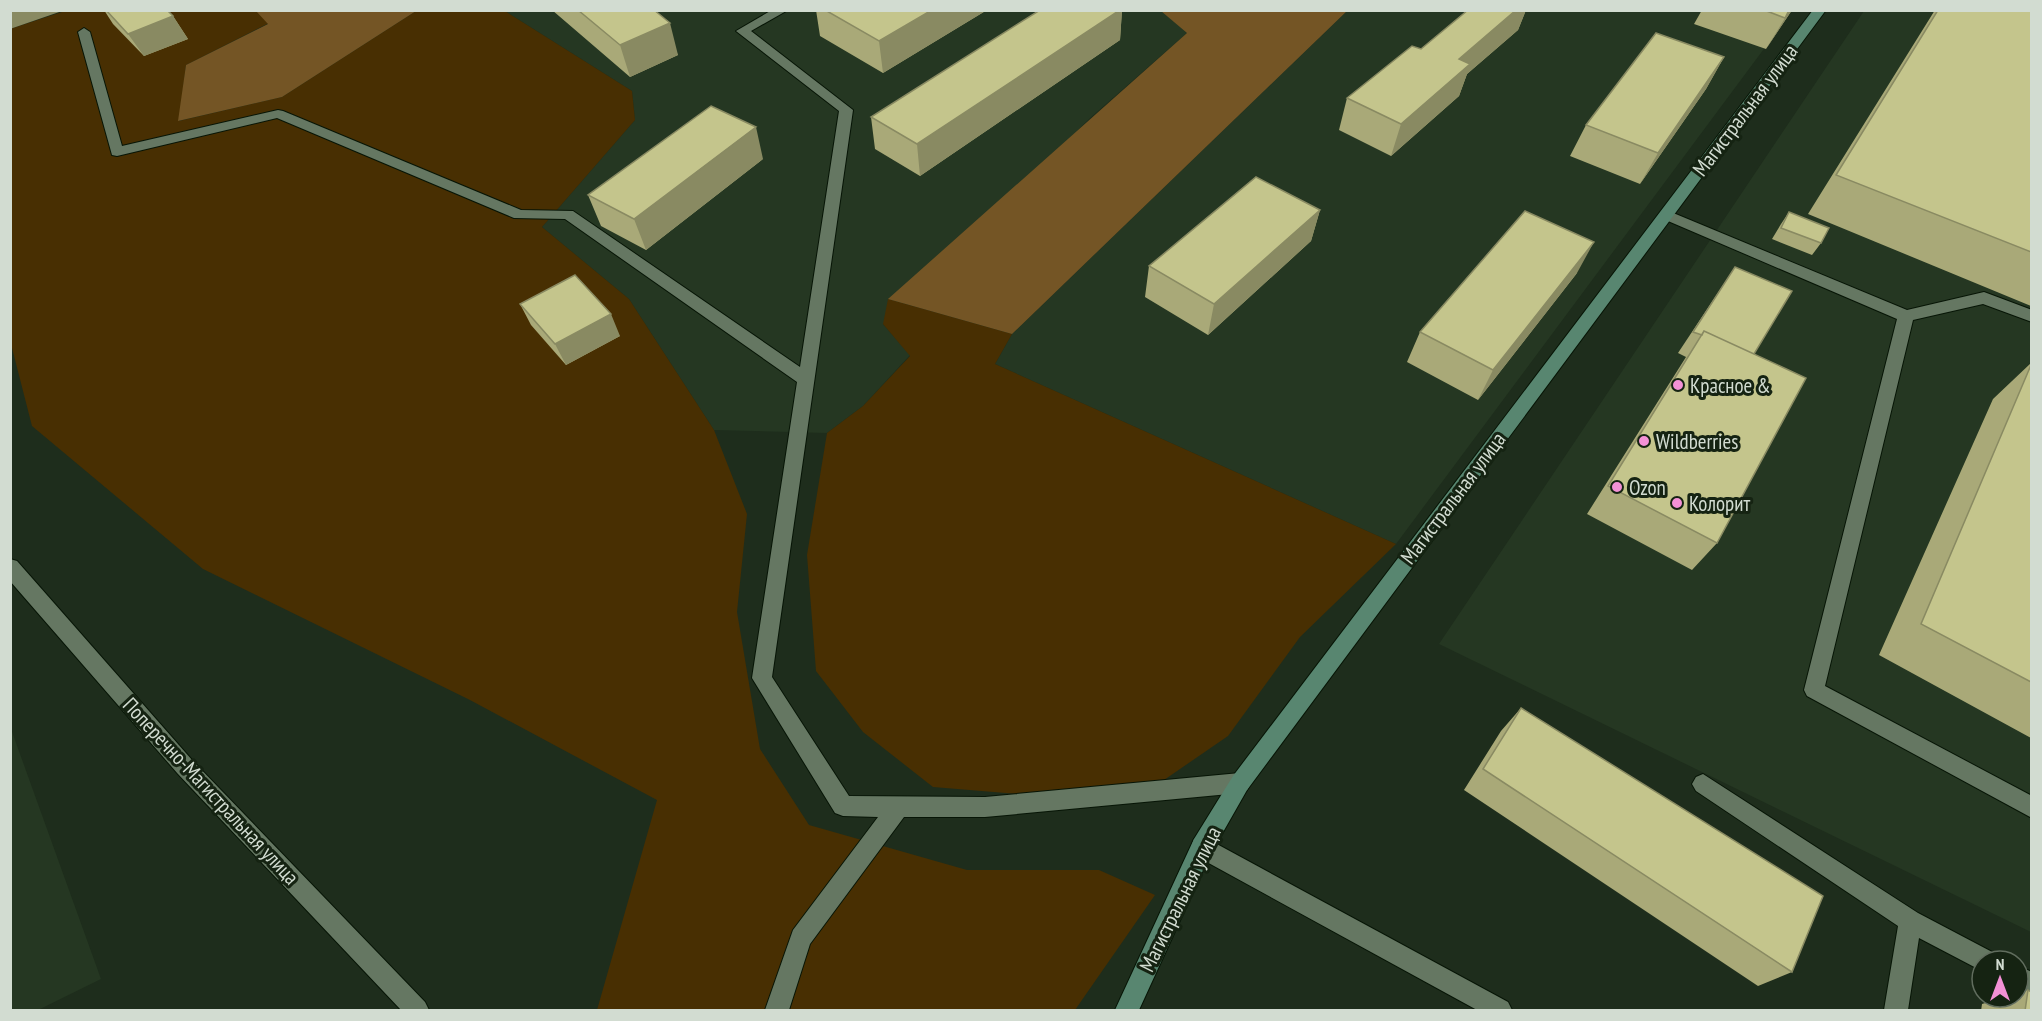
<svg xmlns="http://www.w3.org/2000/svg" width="2042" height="1021" font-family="'PT Sans Narrow',sans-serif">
<rect width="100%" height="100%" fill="#1e2d1c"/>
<path fill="#253722" d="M1161,10L1187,33L1090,118L883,324L910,355L863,406L827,433L714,430L629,299L542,227L635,120L632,91L505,11Z
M1347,11H1792L1396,544L995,364L1012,334Z
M1864,11H2031V932L1439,644Z
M11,729L101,979L38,1010H11Z"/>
<path fill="#482f02" d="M65,11H256L269,23L186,65L179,121L282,97L416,11H505L632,91L635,120L542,227L629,299L714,430L747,514L737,612L760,749L809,825L967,870H1099L1155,895L1075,1010H597L657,800L470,700L203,569L32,426L11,344L10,29Z
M888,299L1012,334L995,364L1396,544L1300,637L1228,736L1148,791L1030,795L933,787L863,732L816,671L807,555L827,433L863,406L910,356L883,324Z"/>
<path fill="#745525" d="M256,11H416L282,97L178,121L186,65L268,24Z
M1161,11H1347L1012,334L888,299L1187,33Z"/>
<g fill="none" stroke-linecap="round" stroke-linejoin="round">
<g stroke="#071506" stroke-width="2">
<path id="lane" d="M772,10H788L751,31L853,110L772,677L849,796L985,797L1240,773L1247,776L1251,783L1247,790L1240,793L985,817H904L810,944L789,1010H765L793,930L878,817L843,816L835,813L752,678L797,382L565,219L514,218L277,118L117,156L112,155L78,32L84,28L90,32L122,146L278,110L283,111L521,210L573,211L800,367L839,111L736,31Z
M1666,210L1907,310L1984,292L2032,310V322L1983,304L1913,320L1825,686L2032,796V818L1807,696L1804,690L1897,319L1661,218L1659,215L1661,212Z
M1703,774L1918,913L1994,953L1998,961H1982V971L1919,938L1908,1010H1884L1898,926L1696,791L1692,784L1696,777Z
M1202,836L1508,1002L1512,1010H1477L1194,855L1191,847L1194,839Z
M2018,966L2032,972V996L2018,990Z"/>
</g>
<g stroke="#071506" stroke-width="2">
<path id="street" d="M10,559L17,561L192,760L425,1002L429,1010H401L178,774L10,581Z"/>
</g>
<g stroke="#071506" stroke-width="2">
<path id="secondary" d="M1813,10H1826L1247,790L1210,855L1139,1010H1115L1194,839L1233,776Z"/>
</g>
<use href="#lane" fill="#657762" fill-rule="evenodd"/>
<use href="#street" fill="#657762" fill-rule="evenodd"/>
<use href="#secondary" fill="#588670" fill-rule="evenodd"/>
</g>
<path fill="#a9a978" d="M104,10H167L173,16L188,39L144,56L113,24Z
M552,10H654L678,55L630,77Z
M816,10H987L883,73L820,36Z
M1040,10H1122L1120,40L920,176L875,149L871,117Z
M1468,10H1526L1518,30L1467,74L1459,96L1391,156L1339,130L1347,98L1421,49Z
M1702,10H1792L1766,49L1694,24Z
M1935,10H2031V306L1808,214Z
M1724,57L1706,89L1640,184L1570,156L1586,125Z
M763,159L646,250L601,226L588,195Z
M1320,210L1311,241L1208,335L1145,297L1149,266Z
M1789,212L1821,243L1812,255L1772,239L1781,224Z
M1735,267L1754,354L1717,543L1692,570L1587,514L1686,357L1678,353Z
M1577,273L1478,400L1407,362L1420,332Z
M520,304L620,336L566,365L531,325Z
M2031,363V738L1879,655L1993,399Z
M1521,708L1792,972L1758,986L1464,790L1501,731Z
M2028,990L2031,1011H1981L1982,1004L2005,997H2018V993Z"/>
<path fill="#898a62" d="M10,10H65L10,29Z
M932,10H987L883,73L879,41Z
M1120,10H1122L1120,40L920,176L917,144Z
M1516,10H1526L1518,30L1467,74L1459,96L1391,156L1401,124L1459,59Z
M1789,10H1792L1766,49L1785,18Z
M173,16L188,39L144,56L128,34Z
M670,23L678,55L630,77L620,45Z
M1724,57L1706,89L1640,184L1658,153Z
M756,127L763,159L646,250L634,219Z
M1320,210L1311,241L1208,335L1214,304Z
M1594,242L1577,273L1478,400L1493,370Z
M611,314L620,336L566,365L555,344Z"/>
<path fill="#c4c58c" stroke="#898a62" stroke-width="1.5" d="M106,10H167L173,16L128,34Z
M578,10H654L670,23L620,45Z
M825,10H932L879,41Z
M1040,10H1120L917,144L871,117Z
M1468,10H1516L1459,59L1470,64L1401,124L1347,98L1412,46L1421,49Z
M1764,10H1789L1785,18Z
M1938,10H2031V252L1836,175Z
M1656,33L1724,57L1658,153L1586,125Z
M711,106L756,127L634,219L588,195Z
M1256,177L1320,210L1214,304L1149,266Z
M1525,211L1594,242L1493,370L1420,332Z
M1789,212L1829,228L1821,243L1781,228Z
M1735,267L1792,291L1754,354L1704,331L1702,335L1693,332Z
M575,275L611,314L555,344L520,304Z
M1704,331L1806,378L1717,543L1608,486Z
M2031,365V682L1921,624Z
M1521,708L1823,896L1792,972L1483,769Z
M2028,990L2031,992V1011H2025Z"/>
<g fill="#f391d6" stroke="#152312" stroke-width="2">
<circle cx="1678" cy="385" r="6"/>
<circle cx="1644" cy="441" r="6"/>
<circle cx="1617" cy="487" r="6"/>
<circle cx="1677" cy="503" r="6"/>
</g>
<g text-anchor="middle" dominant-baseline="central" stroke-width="6" stroke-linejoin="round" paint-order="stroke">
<g font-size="21" fill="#d2dcd1" stroke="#152312">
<text transform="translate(1745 110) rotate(-53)">Магистральная улица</text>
<text transform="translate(1453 498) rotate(-53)">Магистральная улица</text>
<text transform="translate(211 791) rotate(47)">Поперечно-Магистральная улица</text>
<text transform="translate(1180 899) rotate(-64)">Магистральная улица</text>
</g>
<g font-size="21" fill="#d2dcd1" stroke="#152312" text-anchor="start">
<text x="1690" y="385">Красное &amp;</text>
<text x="1656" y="441">Wildberries</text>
<text x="1629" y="487">Ozon</text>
<text x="1689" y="503">Колорит</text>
</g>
</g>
<rect width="2042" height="1021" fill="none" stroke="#d2dcd1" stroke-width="24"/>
<g transform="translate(2000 979)"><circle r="28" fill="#152312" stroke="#616d5e" stroke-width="1.5"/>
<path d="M0-4.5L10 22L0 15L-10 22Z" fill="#f391d6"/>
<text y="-9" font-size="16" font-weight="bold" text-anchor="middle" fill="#d2dcd1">N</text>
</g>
</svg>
